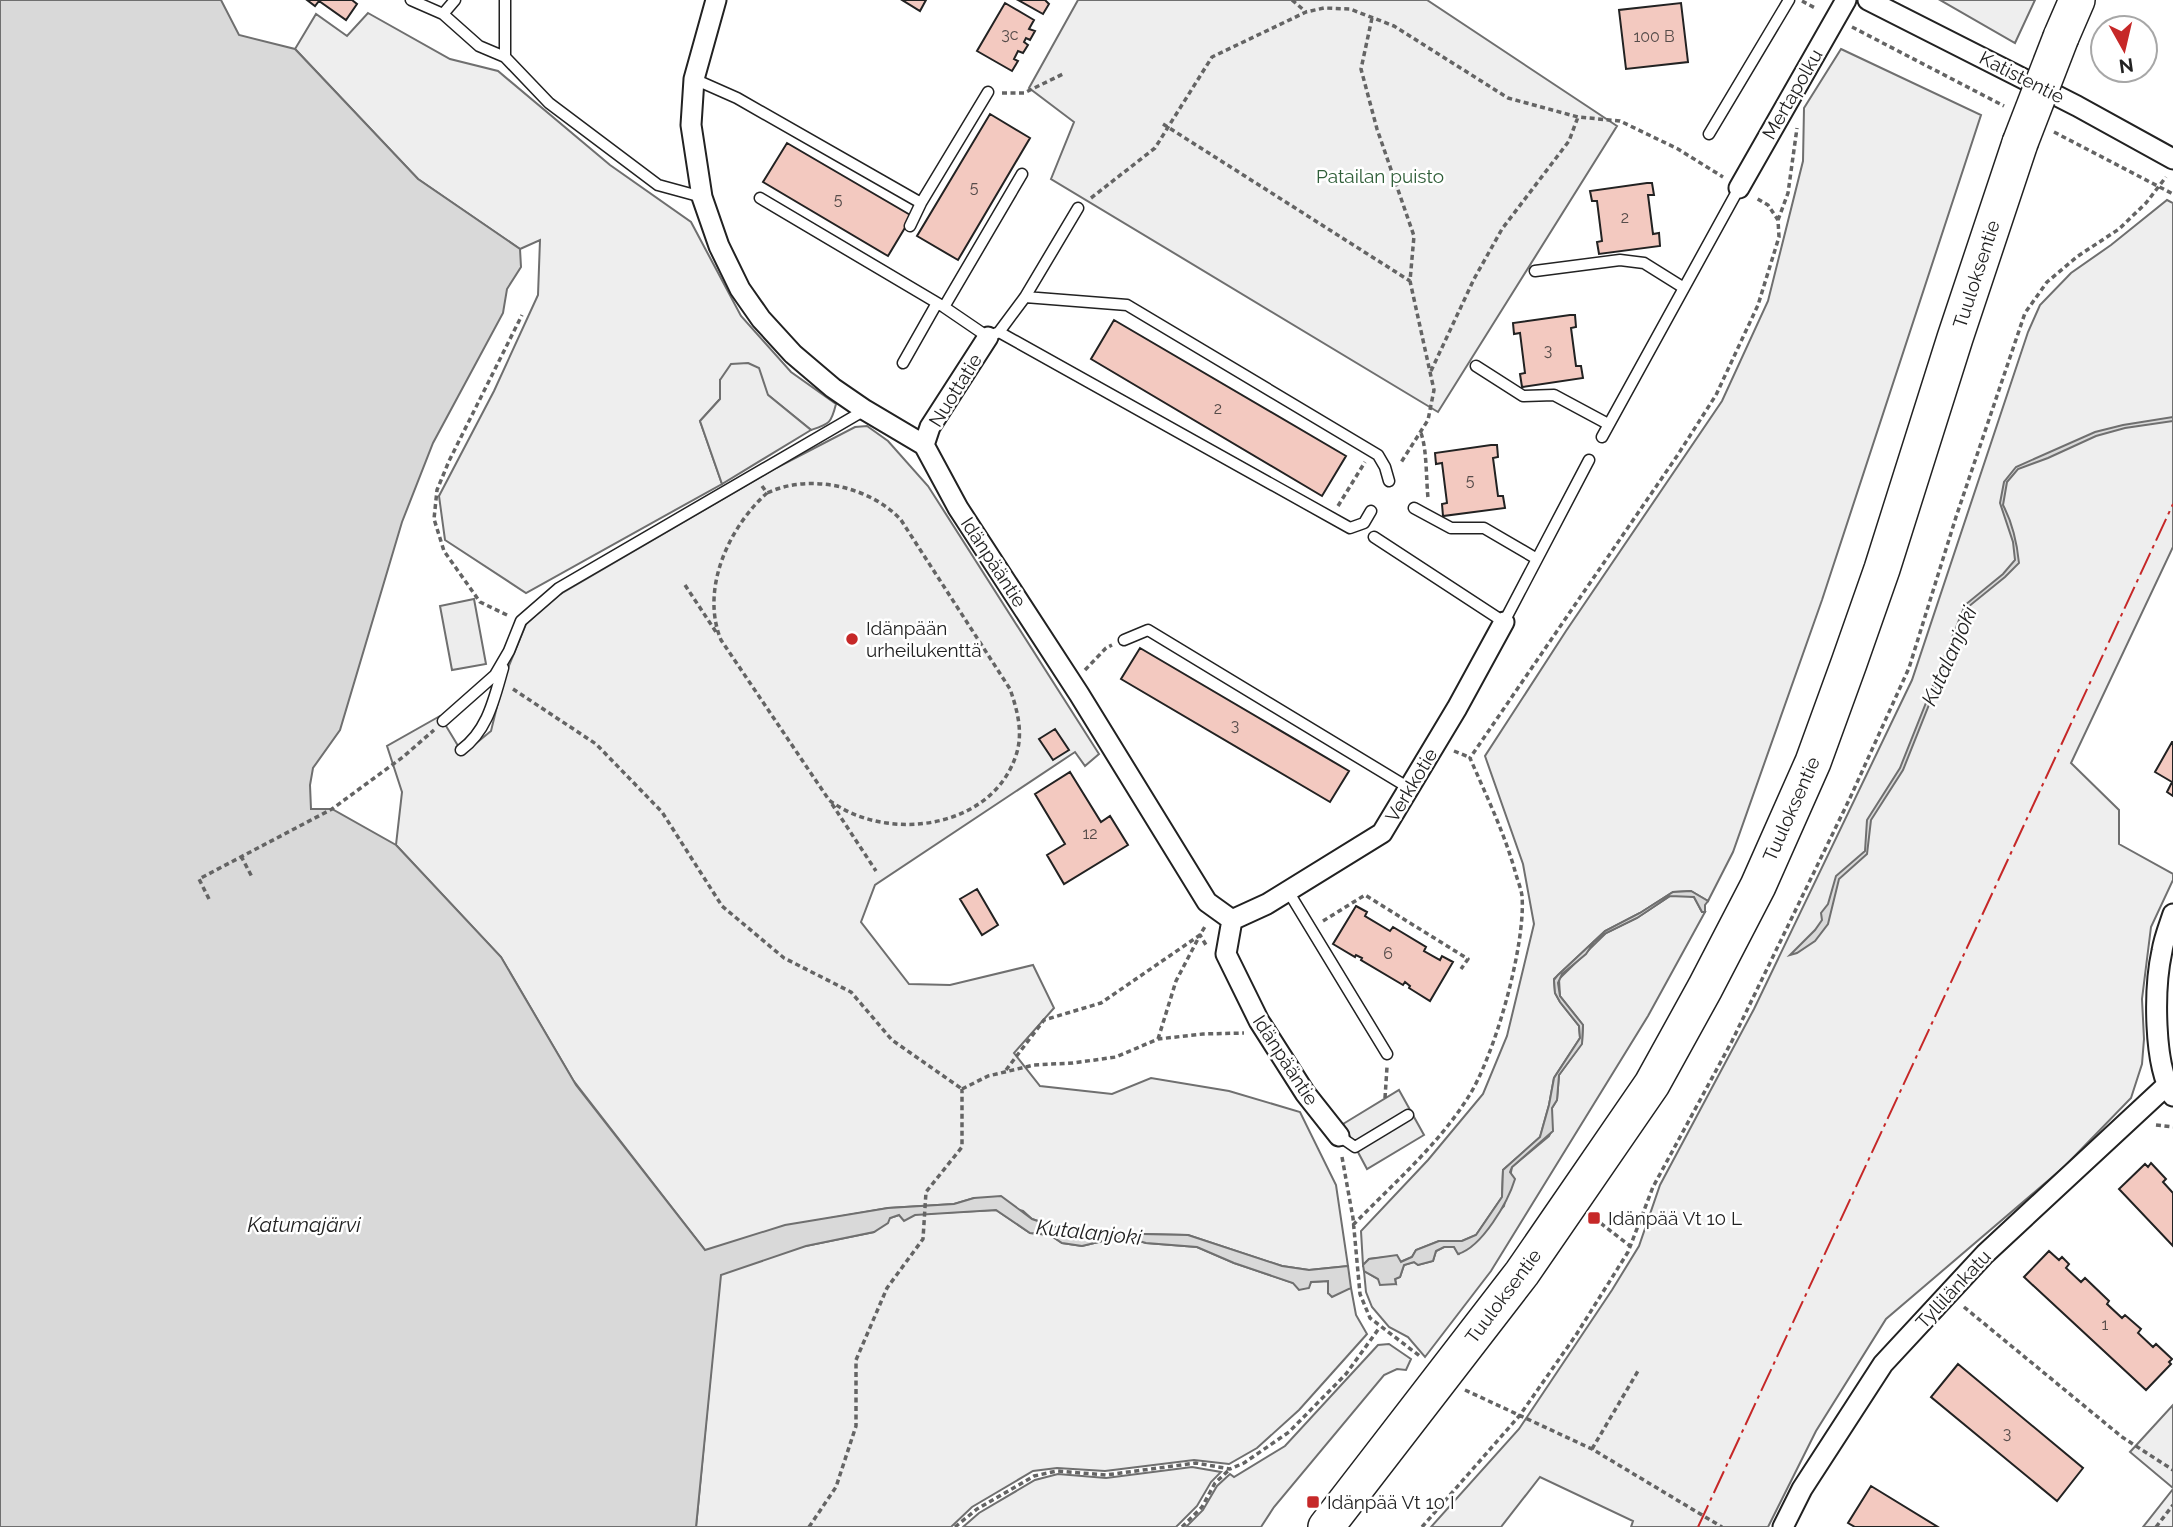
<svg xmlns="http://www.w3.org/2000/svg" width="2173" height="1527" font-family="Raleway,sans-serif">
<rect width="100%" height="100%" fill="#fff"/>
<path fill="#eee" stroke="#6f6f6f" stroke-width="2" d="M1078,0H1427L1617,126L1438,412L1051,179L1074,122L1029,88Z
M1940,0H2035L2015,43Z
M368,13L450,59L498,71L610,165L691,222L741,316L791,372L836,404C831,424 829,424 811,430L768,395L720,380V399L700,421L722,484L526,593L445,540L439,496L494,391L538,295L540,240L520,249L418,179L295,49L316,14L347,36Z
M1841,49L1981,115L1822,600L1733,852L1708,901L1691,891L1673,892L1640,913L1605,931L1554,979L1555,993L1560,1002L1579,1026L1580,1038L1554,1078L1549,1105L1540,1137L1503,1170L1502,1197L1476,1235L1462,1241H1439L1416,1250L1412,1257L1400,1262L1397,1256L1369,1259L1363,1265L1361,1231L1428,1160L1483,1094L1507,1036L1534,924L1523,864L1485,756L1566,631L1722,401L1768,301L1803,161L1804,108Z
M2167,200L2173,203V547L2071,763L2119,810V844L2173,874V880L2151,927L2142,999L2144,1039L2142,1064L2131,1098L2064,1167L1886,1319L1816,1431L1768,1527H1631L1633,1521L1540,1477L1501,1527H1431L1519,1429L1612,1290L1639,1246L1660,1185L1754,1009L1912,680L2028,332L2040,305L2071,273L2111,245Z
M867,426L888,441L928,486L1099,754L1085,766L1075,752L875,885L861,922L909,984L950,985L1033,965L1054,1008L1014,1053L1040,1086L1112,1094L1151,1078L1229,1091L1300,1112L1336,1185L1348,1266L1309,1270L1282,1266L1188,1235L1095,1233L1055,1227L1032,1219L1023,1211L974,1198L954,1204L888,1208L786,1226L806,1246L874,1232L890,1218L899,1215L996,1210L1030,1233L1050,1235L1062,1243L1082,1246L1111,1239H1133L1146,1243L1197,1247L1234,1263L1308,1288L1311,1282L1328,1281V1293L1351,1288L1356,1315L1367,1334L1299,1410L1257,1448L1229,1464L1194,1460L1105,1471L1057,1468L1033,1471L972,1507L951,1527H696L720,1275L705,1250L573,1080L501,957L396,845L402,792L387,746L440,716L463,754L491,731L504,678L526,624L552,599L776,468L855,427Z
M1684,895L1694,897L1702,912H1705L1648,1016L1491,1271L1425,1357L1408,1337L1389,1327L1372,1307L1366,1292L1364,1271L1378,1279L1396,1284L1395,1279L1400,1277L1404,1265L1414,1262L1418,1265L1433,1261L1436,1251L1444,1247H1454L1459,1254L1504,1206L1512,1167L1549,1136L1552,1130V1108L1557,1100L1559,1075L1582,1043L1583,1025L1560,996L1559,979L1606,933L1637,918L1670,896Z
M1389,1344L1411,1359L1406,1370L1397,1369L1384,1375L1274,1507L1261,1527H1186L1203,1510L1217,1486L1230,1474L1234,1477L1285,1446L1378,1345Z
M2173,1405V1488L2130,1452Z
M1192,1467L1221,1472L1211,1482L1197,1506L1176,1527H963L979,1513L1035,1480L1058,1474L1106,1478Z
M2173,1489V1527H2143Z"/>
<path fill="#ededed" stroke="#6f6f6f" stroke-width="2" d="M748,363L759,368L768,395L811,430L722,484L700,421L720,399V380L731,364Z
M474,599L486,664L452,670L440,606Z
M1399,1090L1424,1135L1367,1169L1343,1124Z"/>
<path fill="#d9d9d9" stroke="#6f6f6f" stroke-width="2" d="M0,0H221L239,35L295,49L418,179L520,249L521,267L507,289L503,313L433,443L402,522L340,730L313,768L310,785L311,809H332L396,845L501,957L576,1085L705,1250L785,1225L888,1208L954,1204L974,1198L1001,1196L1032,1219L1055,1227L1095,1233L1188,1235L1282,1266L1309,1270L1348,1266L1351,1288L1332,1297L1328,1293V1281L1311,1282L1309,1288L1299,1290L1293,1283L1234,1263L1197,1247L1146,1243L1132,1239H1111L1082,1246L1062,1243L1050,1235L1030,1233L996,1210L915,1215L904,1221L899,1215L890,1218L888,1223L874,1232L806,1246L721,1275L696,1527H0Z
M2173,417V421L2125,428L2096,436L2048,458L2018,469L2007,482L2003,505C2012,522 2017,543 2019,563L2005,577L1968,607L1903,770L1871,820L1867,854L1839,879L1828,924L1815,941L1797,953L1790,955L1815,930L1822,920L1821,913L1828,904L1836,876L1865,851L1867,820L1900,768L1965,605L2003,574L2015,560L2013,542L2000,503L2004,482L2016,467L2095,432L2123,425Z
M1691,891L1708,901L1705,905V912H1702L1694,897L1670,896L1637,918L1606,933L1594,942L1586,954L1562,974L1558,983L1560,996L1583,1025L1582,1044L1559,1075L1557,1100L1552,1108L1553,1131L1512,1167L1510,1172L1515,1179C1508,1202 1482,1247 1458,1254L1454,1247H1444L1436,1251L1433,1261L1418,1265L1414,1262L1404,1265L1400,1277L1395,1279L1396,1284L1380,1285L1378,1279L1364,1271L1363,1265L1369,1259L1397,1255L1401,1262L1412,1257L1416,1250L1439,1241H1462L1476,1235L1502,1197L1503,1170L1540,1137L1549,1105L1554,1078L1580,1038L1579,1026L1560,1002L1555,993L1554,980L1558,975L1605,931L1640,913L1673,892Z"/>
<path fill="#f3c9c0" stroke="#222" stroke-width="2" d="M307,0H352L357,4L346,20L319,1L315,6Z
M902,0H926L920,11Z
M1018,0H1045L1049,4L1043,14Z
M1005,3L1034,20L1029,29L1035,31L1030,40L1026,38L1024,42L1028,45L1023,53L1018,51L1014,59L1018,61L1012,71L977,51Z
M1681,3L1688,62L1626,69L1619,10Z
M990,114L1030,138L958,260L917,236Z
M787,143L912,216L888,256L763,182Z
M1647,183H1652L1654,195H1648L1653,234L1659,233L1660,246L1599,254L1597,242L1602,241L1597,201H1592L1590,191Z
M1570,315H1575L1576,327L1571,328L1576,366H1581L1583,378L1522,387L1520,374L1525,373L1520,333L1514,334L1513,323Z
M1114,320L1346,456L1322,496L1091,359Z
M1491,445H1497L1498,457L1493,458L1498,496H1503L1505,508L1443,516L1442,504L1447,503L1442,463L1436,464L1435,453Z
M1140,648L1349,771L1330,802L1121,679Z
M1055,729L1069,750L1053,760L1039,739Z
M2172,742H2173V796L2167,792L2172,782L2155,772Z
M1070,772L1101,822L1110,816L1128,845L1064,884L1047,855L1065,844L1035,794Z
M977,889L998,925L982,935L960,899Z
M1356,906L1367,912L1365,916L1390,931L1393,927L1426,947L1424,951L1440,960L1442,956L1453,962L1430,1001L1409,988L1410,986L1405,982L1403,985L1361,960L1362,958L1356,955L1355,957L1333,944Z
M2151,1163L2166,1179L2163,1182L2173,1193V1246L2119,1189L2145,1164L2148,1167Z
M2049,1251L2059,1260L2062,1257L2069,1264L2066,1268L2081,1282L2085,1278L2109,1301L2107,1304L2122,1318L2125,1315L2141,1329L2138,1333L2153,1347L2156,1344L2172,1359L2169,1362L2171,1364L2146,1390L2024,1277Z
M1958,1364L2083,1468L2057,1501L1931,1397Z
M1871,1486L1938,1527H1855L1848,1523Z"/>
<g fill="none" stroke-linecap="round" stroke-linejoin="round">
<g stroke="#222" stroke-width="13">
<path id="lane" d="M411,0L443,14L479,46L505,57
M505,0V57L549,103L658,185L702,197
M443,14L455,0
M694,79L737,98L921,203
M1709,134L1789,0
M760,198L944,307L988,337L999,332L1025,297L1078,208
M910,226L921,203L988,92
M1535,271L1620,260L1644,263L1684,288
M1025,297L1127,305L1378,455L1385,467L1389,481
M944,307L1022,174
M999,332L1350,528L1364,523L1371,511
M903,363L937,303
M1476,366L1523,396L1554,395L1608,424
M1602,437L1739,188
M1414,508L1451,528H1484L1537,559
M1374,537L1504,622L1589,460
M1124,640L1148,630L1409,788
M443,721L495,675L509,651L521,621L559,588L865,410
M461,750C488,730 494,699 503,668
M1288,891L1387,1054
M1339,1136L1355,1147L1408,1115"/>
</g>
<g stroke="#222" stroke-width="23">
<path id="street" d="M716,0L694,79L691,125L702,197L719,246L740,289L761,319L793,354L833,388L865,410L924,445L958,508L1079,694L1207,902L1232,920
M1868,0L2077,106L2173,159
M1739,188L1846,0
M924,445L930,427L988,337
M2173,914C2169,926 2164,938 2162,951C2154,987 2153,1065 2173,1096
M1232,920L1267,904L1382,833L1457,708L1504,622
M1232,920L1226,954L1259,1021L1305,1093L1339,1136
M1783,1527L1802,1489L1883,1364L1985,1254L2166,1086"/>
</g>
<g stroke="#222" stroke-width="38">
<path id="highway" d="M2061,37L2077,0
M1326,1527L1522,1273L1652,1084L1705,988L1758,886L1813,762L1849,663L1882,569L1955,338L2020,143"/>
</g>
<path stroke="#646464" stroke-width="3.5" stroke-dasharray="5 3.5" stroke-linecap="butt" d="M1292,0L1306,12
M1802,1L1817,9
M1372,18L1361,69L1377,129L1414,236L1410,281L1434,390L1428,420L1400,464
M1852,27L2004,106
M1002,93H1024L1065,73
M1163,124L1410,281
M2054,132L2173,194
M1091,198L1155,148L1212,57L1306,12L1324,8L1350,9L1394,26L1508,98L1578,117L1620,121L1678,149L1723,177
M1778,220L1788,193L1797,128
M1431,371L1474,279L1502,229L1569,141L1578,117
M1421,433C1427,450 1426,478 1428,498
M762,486L767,493C729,527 700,589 721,640L829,800C887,844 995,829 1017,752C1023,731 1017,709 1010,689L901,520C870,486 809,473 767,493
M1338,506L1365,462
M685,585L716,632
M507,615L480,602L444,551L434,519L437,490L449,461L522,315
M1085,670L1106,648L1112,645
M513,689L596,744L662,812L722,906L784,958L851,992L892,1040L962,1089
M1454,751L1469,757
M832,804L876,871
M241,856L252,877
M209,899L199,879L332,809L403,757L434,730
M1323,921L1365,895L1468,959L1461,969
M1158,1039L1176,981L1200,935L1206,945
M1006,1070L1044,1020L1101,1003L1200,935L1206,925
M962,1089L988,1076L1034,1065L1073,1063L1116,1057L1158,1039L1203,1034L1244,1033
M1385,1098L1387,1067
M2156,1125L2173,1127
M1342,1157L1353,1218L1360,1294L1370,1318L1421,1357
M1594,1218L1630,1246
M1353,1225C1392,1185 1437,1146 1467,1099C1494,1059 1526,945 1522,896C1521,888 1517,879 1515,871C1504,832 1486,795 1470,758L1677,456L1716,395L1758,305L1779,237L1778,220L1768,205L1756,198
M1964,1307L2122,1437L2173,1470
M1465,1390L1592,1449L1722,1527
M1592,1449L1638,1371
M809,1527L836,1487L856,1426V1360L887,1288L923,1239L926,1192L962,1147V1089
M955,1527L977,1509L1034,1476L1057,1471L1106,1475L1196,1463L1230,1469L1244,1463L1289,1432L1346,1374L1380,1327
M1182,1527L1202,1507L1215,1483L1230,1469
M1422,1527L1520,1415L1576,1335L1628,1252L1653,1187L1732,1041L1850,798L1909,668L1956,517L2025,313L2047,282L2078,256L2119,229L2146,203L2166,177
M2156,1527L2173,1505"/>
<use href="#lane" stroke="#fff" stroke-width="10"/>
<use href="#street" stroke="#fff" stroke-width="19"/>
<use href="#highway" stroke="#fff" stroke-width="35"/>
<g stroke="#222" stroke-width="38" stroke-linecap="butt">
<path id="highway-bridge" d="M2020,143L2061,37"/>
</g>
<use href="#highway-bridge" stroke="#fff" stroke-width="35"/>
<path stroke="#c62828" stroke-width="2" stroke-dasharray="24 5 3.5 5" stroke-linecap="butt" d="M1698,1527L2173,504"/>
</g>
<g fill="#c62828" stroke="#fff" stroke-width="2.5">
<circle cx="852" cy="639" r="7"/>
<rect x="1587" y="1211" width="14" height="14" rx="3.5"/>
<rect x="1306" y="1495" width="14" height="14" rx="3.5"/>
</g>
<g text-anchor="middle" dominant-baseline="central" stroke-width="5" stroke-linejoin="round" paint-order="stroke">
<g font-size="16" fill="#564c4a">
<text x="1010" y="34">3c</text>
<text x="1654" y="36">100 B</text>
<text x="974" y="187">5</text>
<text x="838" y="199">5</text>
<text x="1625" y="217">2</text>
<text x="1548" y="350">3</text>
<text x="1218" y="408">2</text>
<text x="1470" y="480">5</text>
<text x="1235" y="725">3</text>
<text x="1090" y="833">12</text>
<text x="1388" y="953">6</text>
<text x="2105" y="1324">1</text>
<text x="2007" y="1433">3</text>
</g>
<g font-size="19" fill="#222" stroke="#fff">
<text transform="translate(2022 77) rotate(27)">Katistentie</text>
<text transform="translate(1792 94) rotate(-60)">Mertapolku</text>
<text transform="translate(1976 274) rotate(-72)">Tuuloksentie</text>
<text transform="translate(955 390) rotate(-58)">Nuottatie</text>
<text transform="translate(994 562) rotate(57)">Idänpääntie</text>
<text transform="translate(1411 785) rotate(-59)">Verkkotie</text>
<text transform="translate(1791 809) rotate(-66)">Tuuloksentie</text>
<text transform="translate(1286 1060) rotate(57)">Idänpääntie</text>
<text transform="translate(1953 1289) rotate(-47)">Tyllilänkatu</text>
<text transform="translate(1503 1296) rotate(-53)">Tuuloksentie</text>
</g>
<g font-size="19" fill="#2f5e38" stroke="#fff">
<text x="1380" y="176">Patailan puisto</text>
</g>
<g font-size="19" fill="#222" stroke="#fff" text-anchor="start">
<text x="866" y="628">Idänpään<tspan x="866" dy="22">urheilukenttä</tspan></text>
<text x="1608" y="1218">Idänpää Vt 10 L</text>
<text x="1327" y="1502">Idänpää Vt 10 I</text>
</g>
<g font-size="21" font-style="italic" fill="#222" stroke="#fff">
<text transform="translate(1949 656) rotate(-66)">Kutalanjoki</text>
<text x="304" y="1224">Katumajärvi</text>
<text transform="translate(1089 1232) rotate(6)">Kutalanjoki</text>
</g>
</g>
<g transform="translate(2124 49) rotate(172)"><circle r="33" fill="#ffffff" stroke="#a7a7a7" stroke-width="2"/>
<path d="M0-5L12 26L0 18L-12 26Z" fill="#c62828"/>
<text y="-10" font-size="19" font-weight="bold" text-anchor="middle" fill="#222222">N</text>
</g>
</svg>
